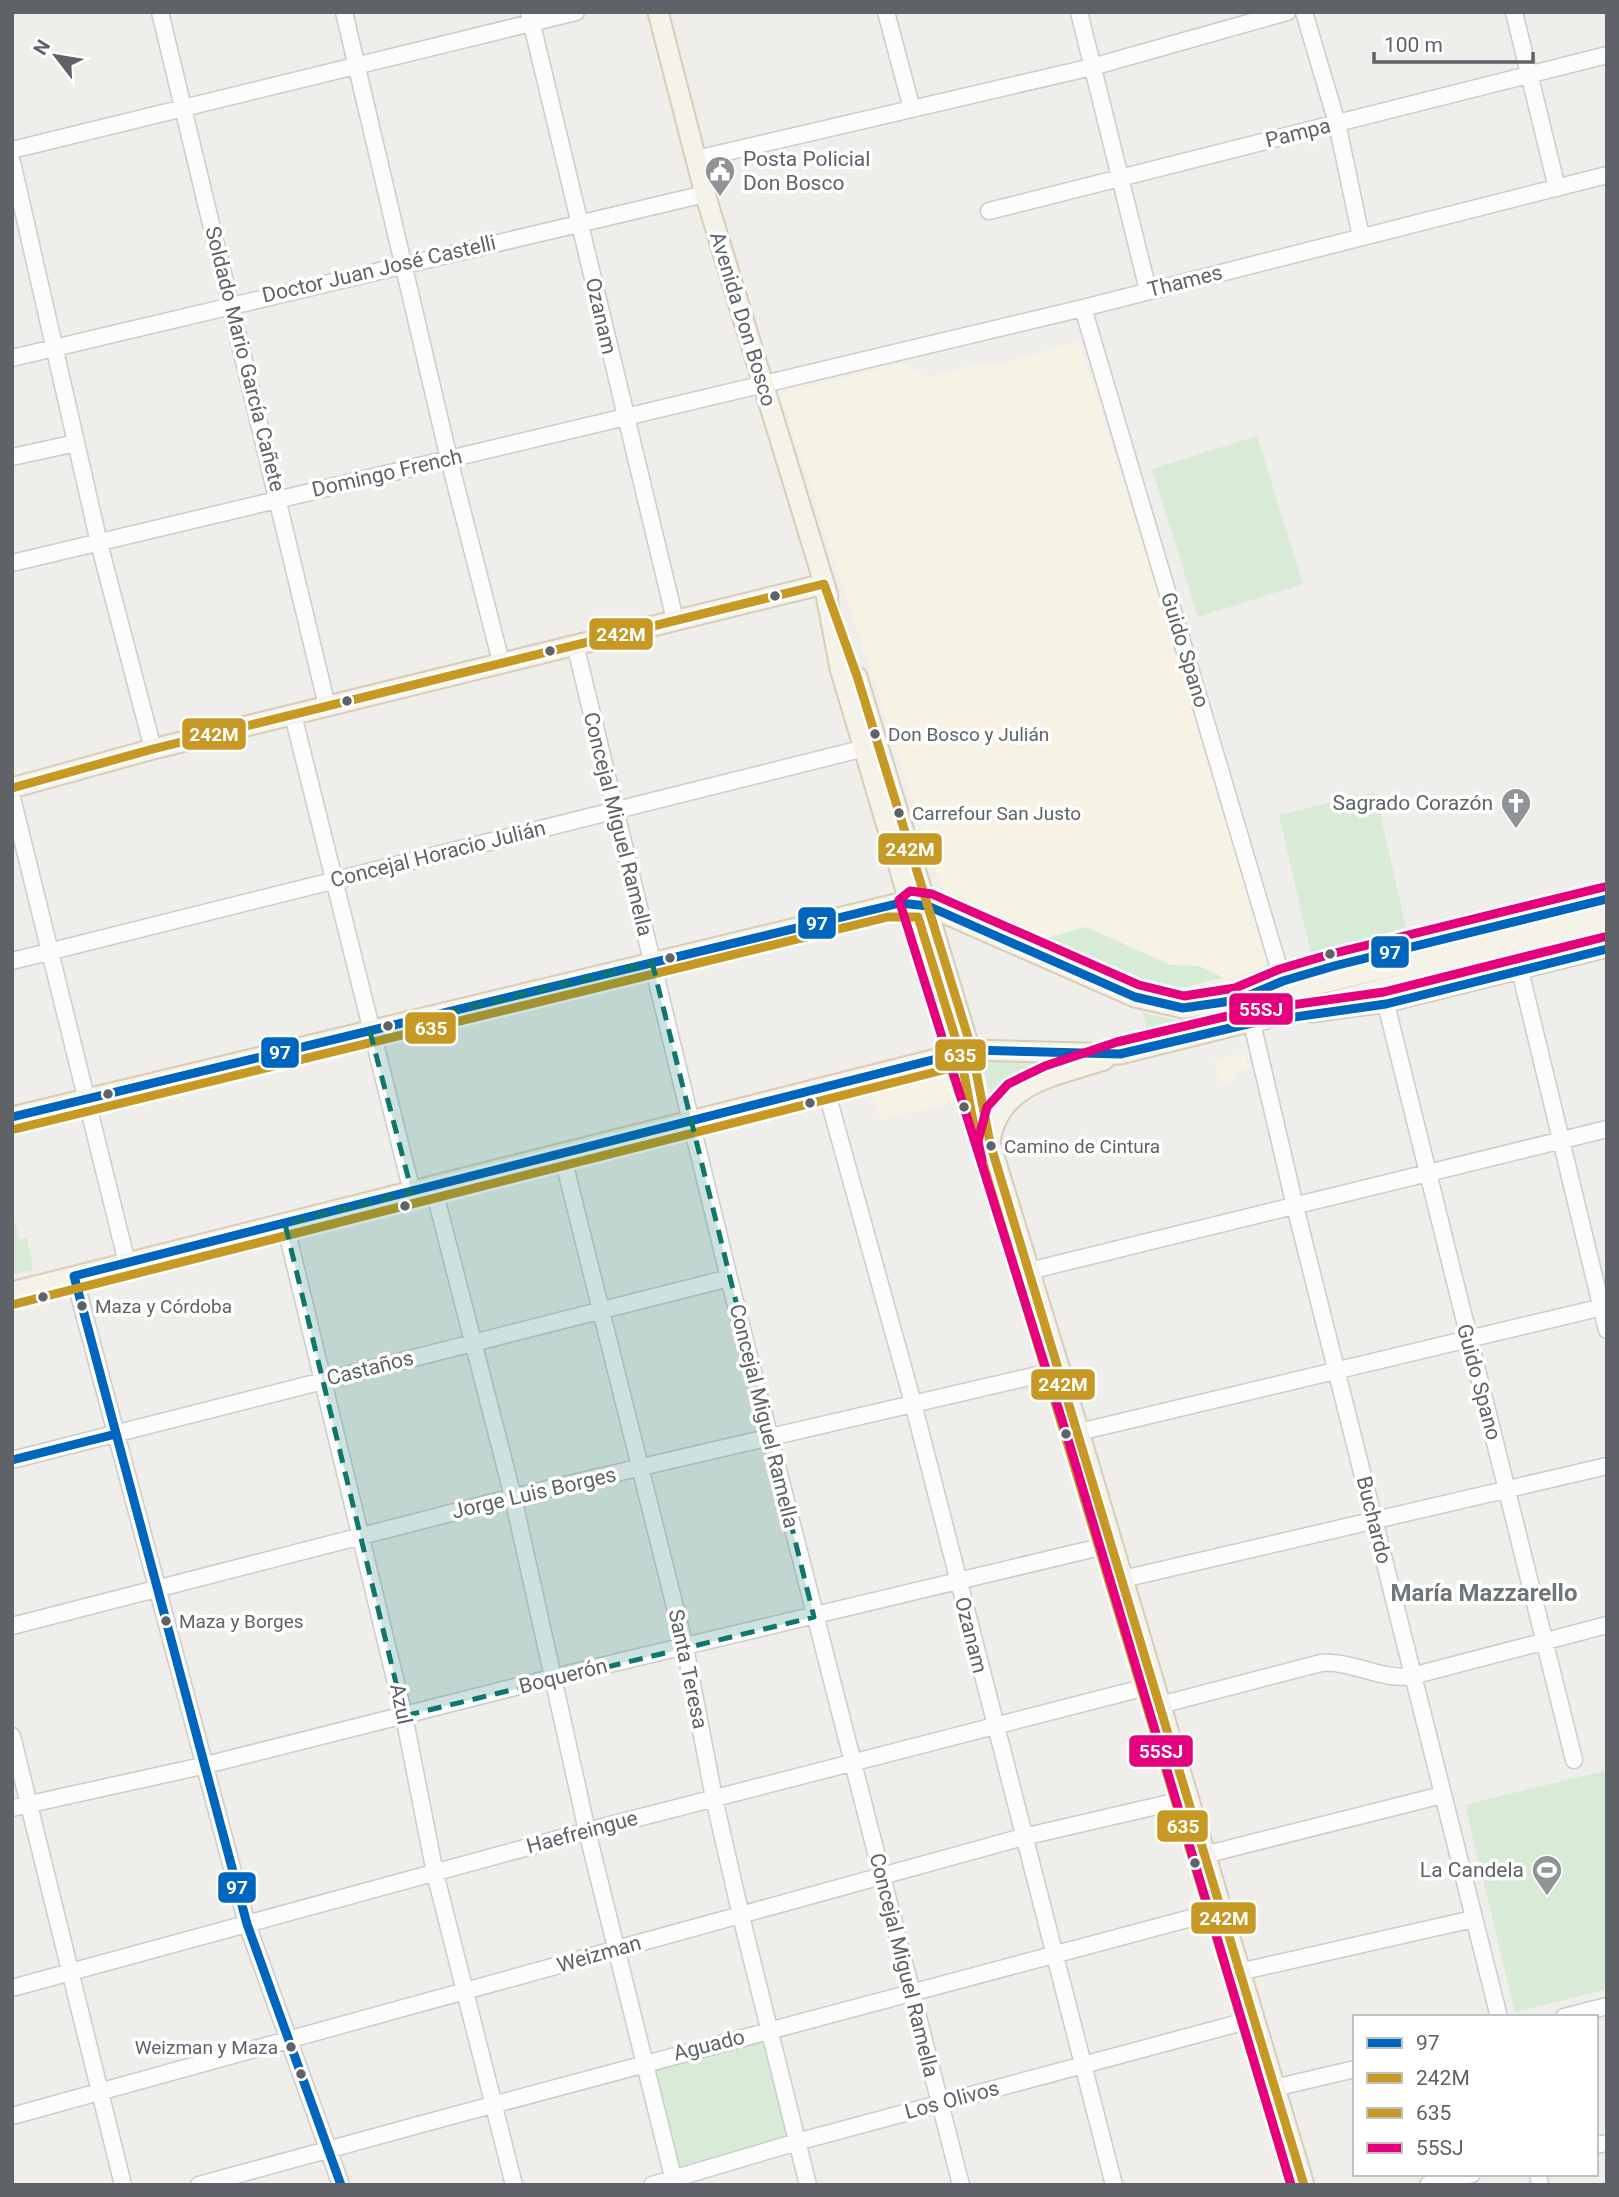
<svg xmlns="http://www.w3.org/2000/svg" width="1619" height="2197" font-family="Roboto,sans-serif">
<rect width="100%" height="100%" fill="#efeeea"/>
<path fill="#f7f3e4" d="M1079,341L1152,572L1269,962L1263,968L1204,985L1158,987L942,889L781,397L785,392L902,363L929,378L979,363L990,367Z
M1244,1053L1248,1069L1234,1073L1236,1080L1221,1084L1214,1061Z
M947,1071L958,1101L880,1120L871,1091Z"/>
<path fill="#d8ebd6" d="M1257,436L1303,584L1198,617L1152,469Z
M1375,792L1407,931L1311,954L1279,815Z
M1607,921V925L1149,1036L1143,1013L1182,1021L1214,1017Z
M1086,927L1171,965L1199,966L1224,978L1179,988L1158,987L1047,938Z
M986,1061L1069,1064L1027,1079L995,1099L990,1095L982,1065Z
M12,1206L19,1239L27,1238L33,1270L12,1274Z
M1607,1770V1989L1515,2012L1465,1805Z
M768,2030L797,2142L674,2179L645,2061Z"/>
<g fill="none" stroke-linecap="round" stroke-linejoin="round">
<g stroke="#cbcccc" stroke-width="19">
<path id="minor" d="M160,12L327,706
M344,12L449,459L501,662
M529,12L675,620
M886,12L912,109
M1079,12L1148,290
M1304,12L1337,123L1361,237
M1514,12L1557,188
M12,150L576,12
M696,159L1092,67L1287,12
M12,162L99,543L153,749
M989,211L1607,55
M1083,308L1286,992
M12,358L705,194
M12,457L76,443
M12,563L1083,308L1607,175
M575,644L729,1278L961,2185
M293,715L412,1192
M12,798L127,1263
M12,961L865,748
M1518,962L1607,1330
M1274,985L1334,966L1607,899
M1386,1004L1574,1760
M1312,1014L1386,1004L1607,949
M1265,1021L1252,1023L1295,1206L1499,2017
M825,1086L913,1403L1114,2185
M562,1154L685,1647L714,1798L741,1916L808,2185
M433,1186L513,1497L587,1831L675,2185
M285,1224L404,1716L435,1873L514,2185
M1029,1271L1607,1129
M74,1276L247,1924L341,2185
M1079,1432L1607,1306
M12,1460L729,1278
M1123,1579L1607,1466
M12,1626L513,1497L1059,1370
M1160,1705L1321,1663C1352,1660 1381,1681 1412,1676L1607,1625
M12,1736L123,2185
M12,1808L202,1766L555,1677L1113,1544
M1204,1855L1442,1795
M1239,1972L1473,1919
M12,1988L587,1831L1154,1685
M1564,2017L1607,2006
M1274,2088L1355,2069
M12,2116L1023,1837L1187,1799
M1596,2145L1607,2143
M1538,2174L1540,2185
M199,2185C539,2091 880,2001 1221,1910
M652,2185L797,2142L1254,2019
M1428,2185L1472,2174"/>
</g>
<g stroke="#d7ceb8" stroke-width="23">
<path id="major" d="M658,12L705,194L828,596
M824,584L840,668L905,887L990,1143L1079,1432L1304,2185
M857,677L973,1060
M12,788L153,749L824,584
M12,1117L900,903L928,906L1135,997L1183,1008L1286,992L1607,915
M990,1142C998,1083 1056,1076 1104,1060
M12,1292L972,1050L1120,1054L1607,933"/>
</g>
<use href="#minor" stroke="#fdfcfc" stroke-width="16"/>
<use href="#major" stroke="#f4f2e9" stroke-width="19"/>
<g stroke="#fff" stroke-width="14">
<path id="bus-1" d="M12,1117L900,903L928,906L1135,997L1183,1008L1238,1000L1283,981L1334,966L1607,899
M12,1460L116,1434
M341,2185L247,1924L74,1276L972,1050L1120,1054L1252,1023L1386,1004L1607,949"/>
</g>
<g stroke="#fff" stroke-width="14">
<path id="bus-2" d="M824,584L857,676L972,1050L990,1143L1304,2185
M12,788L153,749L824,584"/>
</g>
<g stroke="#fff" stroke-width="14">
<path id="bus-3" d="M15,1129L888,917H918L960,1053L978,1147L1291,2185
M15,1304L951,1068L961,1098"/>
</g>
<g stroke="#fff" stroke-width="14">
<path id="bus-4" d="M982,1160L978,1141L987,1107L1008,1084L1045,1066L1117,1042L1249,1011L1384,992L1604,937
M1291,2185L1067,1436L899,900L910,891L932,894L1139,985L1184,996L1235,988L1280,969L1331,954L1604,887"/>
</g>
<use href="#bus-1" stroke="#0065bd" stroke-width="9"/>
<use href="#bus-2" stroke="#c69924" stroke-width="9"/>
<use href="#bus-3" stroke="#c69924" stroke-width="9"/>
<use href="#bus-4" stroke="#e5007d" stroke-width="9"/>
</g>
<path fill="#0f766e" fill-opacity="0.2" stroke="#0f766e" stroke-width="5" stroke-dasharray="14 9" stroke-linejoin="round" d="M652,962L814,1617L404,1716L285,1224L412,1192L370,1032Z"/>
<defs>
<g id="civic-pin" transform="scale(1.575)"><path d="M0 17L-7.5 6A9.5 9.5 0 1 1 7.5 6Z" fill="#919496" stroke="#fff"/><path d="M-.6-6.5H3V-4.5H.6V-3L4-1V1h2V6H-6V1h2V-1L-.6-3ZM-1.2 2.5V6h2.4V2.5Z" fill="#fff"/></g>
<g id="church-pin" transform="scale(1.575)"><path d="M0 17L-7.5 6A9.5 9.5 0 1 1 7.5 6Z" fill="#919496" stroke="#fff"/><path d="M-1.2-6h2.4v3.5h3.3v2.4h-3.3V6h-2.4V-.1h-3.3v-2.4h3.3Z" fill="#fff"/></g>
<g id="stadium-pin" transform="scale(1.575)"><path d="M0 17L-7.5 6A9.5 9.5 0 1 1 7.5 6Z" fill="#919496" stroke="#fff"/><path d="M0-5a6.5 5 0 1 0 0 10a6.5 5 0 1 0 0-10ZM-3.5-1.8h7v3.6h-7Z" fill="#fff"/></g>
</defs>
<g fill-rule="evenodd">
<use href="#civic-pin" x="720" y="171"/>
<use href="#church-pin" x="1516" y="803"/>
<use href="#stadium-pin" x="1547" y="1870"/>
</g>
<g fill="#5f6368" stroke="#fff" stroke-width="2.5">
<circle cx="775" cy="596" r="6"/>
<circle cx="550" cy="651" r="6"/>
<circle cx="347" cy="701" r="6"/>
<circle cx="875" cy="734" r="6"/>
<circle cx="899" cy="813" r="6"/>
<circle cx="1330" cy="954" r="6"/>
<circle cx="670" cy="958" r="6"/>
<circle cx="388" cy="1026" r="6"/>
<circle cx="108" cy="1094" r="6"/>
<circle cx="810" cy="1103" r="6"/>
<circle cx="964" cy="1107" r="6"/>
<circle cx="991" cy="1146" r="6"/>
<circle cx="405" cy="1206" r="6"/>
<circle cx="43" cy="1297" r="6"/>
<circle cx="82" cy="1306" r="6"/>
<circle cx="1066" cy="1434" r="6"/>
<circle cx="166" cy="1621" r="6"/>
<circle cx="1195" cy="1863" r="6"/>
<circle cx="291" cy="2047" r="6"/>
<circle cx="301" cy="2074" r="6"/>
</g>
<g text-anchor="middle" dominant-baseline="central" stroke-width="7" stroke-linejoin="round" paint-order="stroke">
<g font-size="19" fill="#5f6368" stroke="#fff" text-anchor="start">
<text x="888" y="734">Don Bosco y Julián</text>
<text x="912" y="813">Carrefour San Justo</text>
<text x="1004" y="1146">Camino de Cintura</text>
<text x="95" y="1306">Maza y Córdoba</text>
<text x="179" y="1621">Maza y Borges</text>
<text x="278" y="2047" text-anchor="end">Weizman y Maza</text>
</g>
<g font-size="21" fill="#5f6368" stroke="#fff">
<text transform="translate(1298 133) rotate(-14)">Pampa</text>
<text transform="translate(379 269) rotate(-13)">Doctor Juan José Castelli</text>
<text transform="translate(1185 281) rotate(-14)">Thames</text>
<text transform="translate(601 316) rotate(77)">Ozanam</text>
<text transform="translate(743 319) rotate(73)">Avenida Don Bosco</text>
<text transform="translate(245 359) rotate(76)">Soldado Mario García Cañete</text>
<text transform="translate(387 473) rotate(-13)">Domingo French</text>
<text transform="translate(1185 650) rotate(73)">Guido Spano</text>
<text transform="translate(618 824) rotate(76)">Concejal Miguel Ramella</text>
<text transform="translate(438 854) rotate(-14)">Concejal Horacio Julián</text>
<text transform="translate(370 1368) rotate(-14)">Castaños</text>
<text transform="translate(1479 1382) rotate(75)">Guido Spano</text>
<text transform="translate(764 1416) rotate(76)">Concejal Miguel Ramella</text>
<text transform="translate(534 1493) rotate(-13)">Jorge Luis Borges</text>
<text transform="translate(1374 1520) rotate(76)">Buchardo</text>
<text transform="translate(971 1635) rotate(76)">Ozanam</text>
<text transform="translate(688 1669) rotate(78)">Santa Teresa</text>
<text transform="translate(563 1676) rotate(-14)">Boquerón</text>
<text transform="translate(401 1704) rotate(78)">Azul</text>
<text transform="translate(582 1832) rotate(-15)">Haefreingue</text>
<text transform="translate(599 1954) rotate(-16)">Weizman</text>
<text transform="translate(904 1965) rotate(76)">Concejal Miguel Ramella</text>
<text transform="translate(709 2045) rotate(-14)">Aguado</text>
<text transform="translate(952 2100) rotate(-15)">Los Olivos</text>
</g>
<g font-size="21" fill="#5f6368" stroke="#fff" text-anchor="end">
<text x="743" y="159" text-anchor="start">Posta Policial<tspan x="743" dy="24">Don Bosco</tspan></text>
<text x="1493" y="803">Sagrado Corazón</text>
<text x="1524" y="1870">La Candela</text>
</g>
<g font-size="24" font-weight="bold" fill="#70757a" stroke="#fff">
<text x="1484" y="1593">María Mazzarello</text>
</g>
</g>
<g stroke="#fff" stroke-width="2.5">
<rect x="588" y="617" width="66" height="34" rx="7" fill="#c69924"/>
<rect x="181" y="717" width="66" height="34" rx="7" fill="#c69924"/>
<rect x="877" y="832" width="66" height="34" rx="7" fill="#c69924"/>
<rect x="797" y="906" width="40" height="34" rx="7" fill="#0065bd"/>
<rect x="1370" y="935" width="40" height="34" rx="7" fill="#0065bd"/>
<rect x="1228" y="992" width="66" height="34" rx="7" fill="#e5007d"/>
<rect x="404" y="1011" width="53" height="34" rx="7" fill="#c69924"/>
<rect x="260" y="1036" width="40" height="33" rx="7" fill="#0065bd"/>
<rect x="934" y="1038" width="53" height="34" rx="7" fill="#c69924"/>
<rect x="1030" y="1368" width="66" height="33" rx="7" fill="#c69924"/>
<rect x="1128" y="1734" width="66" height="34" rx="7" fill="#e5007d"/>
<rect x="1156" y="1809" width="53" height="34" rx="7" fill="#c69924"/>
<rect x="217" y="1871" width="40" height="33" rx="7" fill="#0065bd"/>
<rect x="1190" y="1901" width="67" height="34" rx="7" fill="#c69924"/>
</g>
<g font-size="19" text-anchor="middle" font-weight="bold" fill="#fff">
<text x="621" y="641">242M</text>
<text x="214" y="741">242M</text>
<text x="910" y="856">242M</text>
<text x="817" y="930">97</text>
<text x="1390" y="959">97</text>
<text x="1261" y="1016">55SJ</text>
<text x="431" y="1035">635</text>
<text x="280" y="1059">97</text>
<text x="960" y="1062">635</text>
<text x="1063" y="1391">242M</text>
<text x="1161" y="1758">55SJ</text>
<text x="1183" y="1833">635</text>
<text x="237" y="1894">97</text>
<text x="1224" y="1925">242M</text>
</g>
<rect width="1619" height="2197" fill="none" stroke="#5f6368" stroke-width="28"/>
<rect x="1353" y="2015" width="245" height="161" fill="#ffffff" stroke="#bfc1c3" stroke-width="2"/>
<rect x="1367" y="2038" width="35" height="10" fill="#0065bd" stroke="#bfc1c3" stroke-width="2"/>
<text x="1416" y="2050" font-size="21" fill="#5f6368">97</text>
<rect x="1367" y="2073" width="35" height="10" fill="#c69924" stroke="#bfc1c3" stroke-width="2"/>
<text x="1416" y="2085" font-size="21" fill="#5f6368">242M</text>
<rect x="1367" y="2108" width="35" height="10" fill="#c69924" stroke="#bfc1c3" stroke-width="2"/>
<text x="1416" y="2120" font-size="21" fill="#5f6368">635</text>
<rect x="1367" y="2143" width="35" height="10" fill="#e5007d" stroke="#bfc1c3" stroke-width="2"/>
<text x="1416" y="2155" font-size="21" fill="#5f6368">55SJ</text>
<g transform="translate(56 56) rotate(301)" stroke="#ffffff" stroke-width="5" paint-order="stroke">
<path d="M0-5L12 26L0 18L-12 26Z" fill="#5f6368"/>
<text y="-10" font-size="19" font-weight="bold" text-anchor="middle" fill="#5f6368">N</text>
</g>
<path d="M1374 52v10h159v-10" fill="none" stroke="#5f6368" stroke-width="3.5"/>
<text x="1384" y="52" font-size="21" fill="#5f6368" stroke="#ffffff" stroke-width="5" paint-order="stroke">100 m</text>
</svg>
